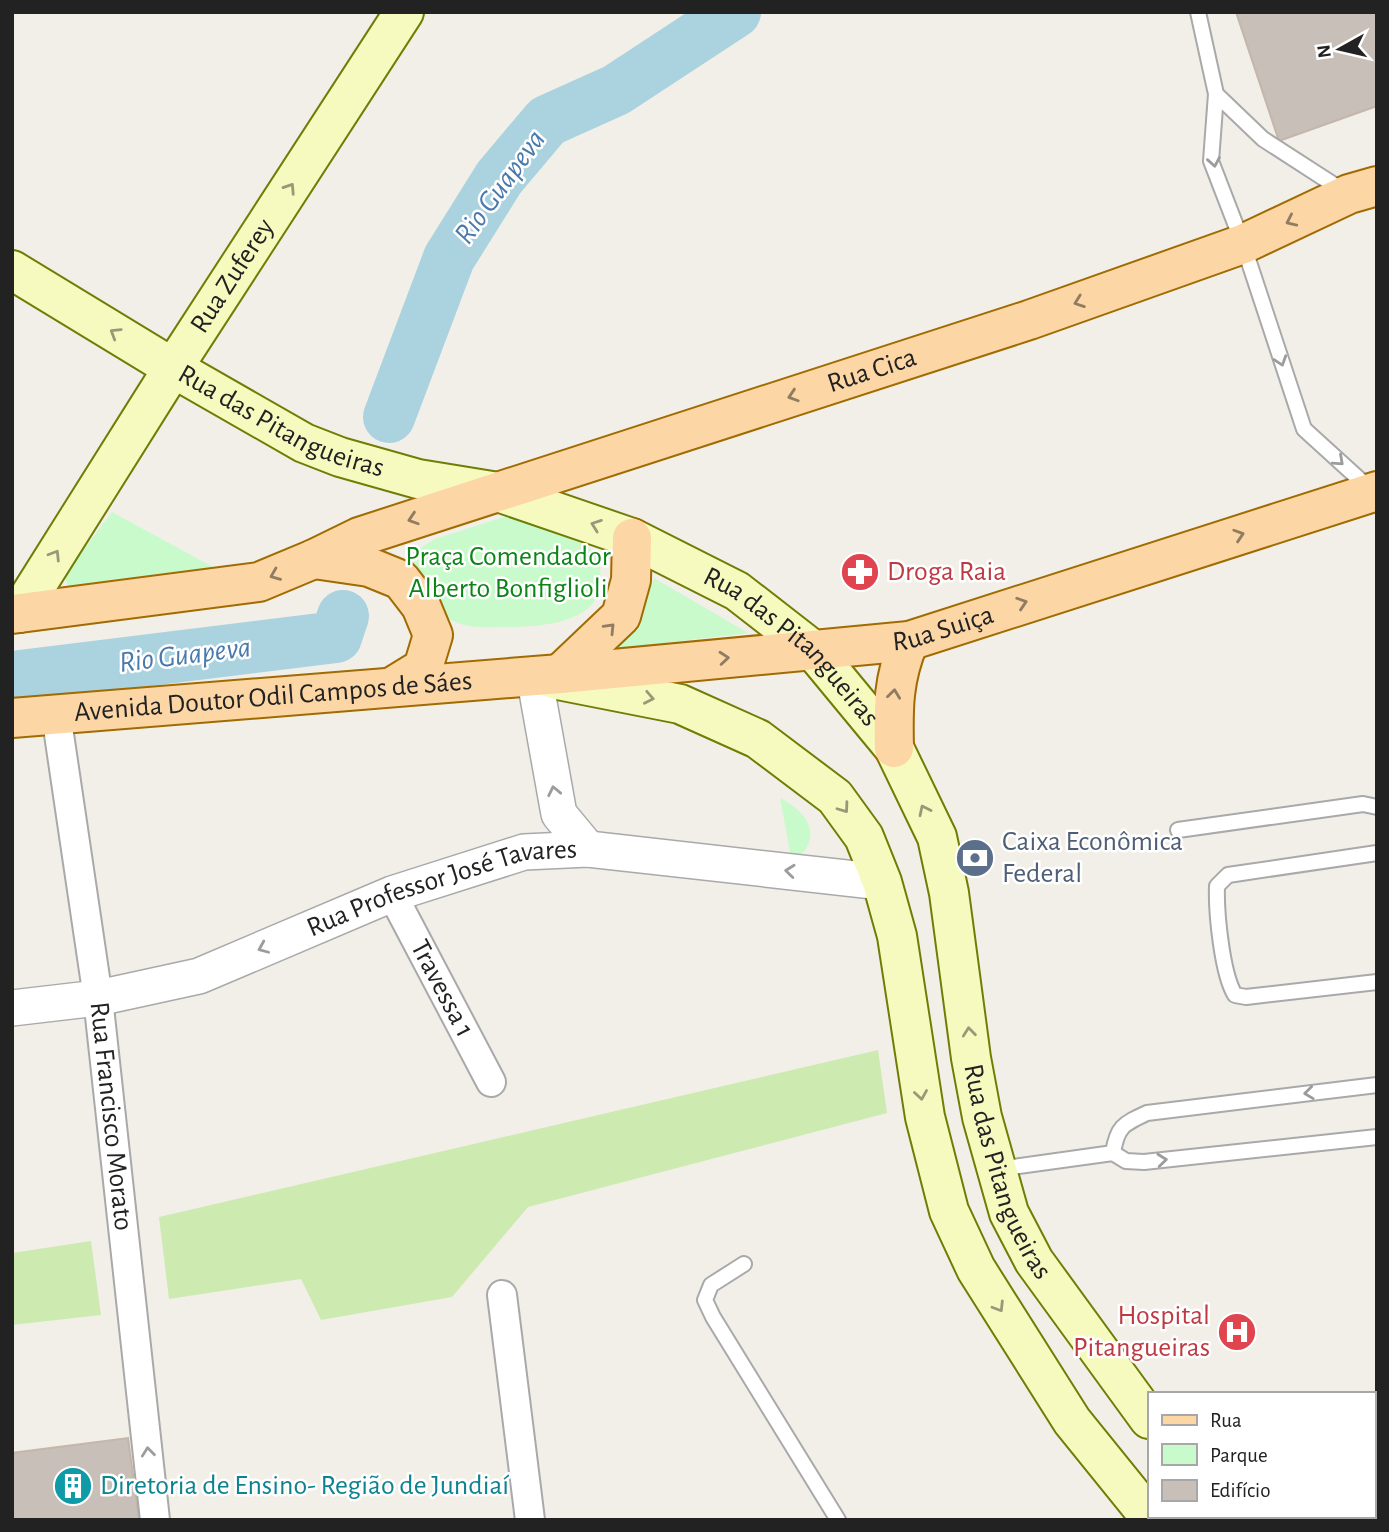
<svg xmlns="http://www.w3.org/2000/svg" width="1389" height="1532" font-family="'Alegreya Sans',sans-serif">
<rect width="100%" height="100%" fill="#f2efe9"/>
<path fill="#cdebb0" d="M878,1050L887,1113L528,1207L452,1297L321,1320L301,1279L169,1299L159,1217Z
M91,1241L101,1315L12,1325V1253Z"/>
<path fill="#c8facc" d="M112,512L224,573L72,589L66,582V573Z
M507,516C534,523 566,527 587,546C598,555 601,566 601,580C601,624 538,627 506,627C488,627 470,629 453,621C434,612 418,587 408,569L412,553L435,539Z
M654,578L748,633L611,649L639,616Z
M780,798C811,814 824,839 792,863Z"/>
<g fill="none" stroke-linecap="round" stroke-linejoin="round">
<path stroke="#aad3df" stroke-width="52" d="M389,417L449,258L499,178L547,121L616,90L735,12
M12,677L336,637L343,616"/>
</g>
<path fill="#c7bfb8" stroke="#c4b6ab" stroke-width="2" d="M1236,12H1377V106L1279,141Z
M128,1438L139,1520H12V1453Z"/>
<g fill="none" stroke-linecap="round" stroke-linejoin="round">
<g stroke="#a9a9a9" stroke-width="18">
<path id="service" d="M1198,12L1216,94L1263,139L1345,192
M1216,94L1211,161L1243,244L1304,429L1370,489
M1178,830L1363,804L1377,807
M1377,853L1228,875L1217,886C1216,912 1222,974 1235,995L1246,997L1377,982
M1113,1153C1117,1127 1123,1124 1147,1113L1377,1085
M998,1169L1113,1153L1126,1161L1144,1162L1377,1137
M744,1264L711,1285L705,1300L713,1317L838,1520"/>
</g>
<g stroke="#a9a9a9" stroke-width="32">
<g id="minor">
<path id="s1" d="M56,714L98,998L155,1520"/>
<path id="s2" d="M392,894L491,1082"/>
<path d="M502,1295L530,1520"/>
</g>
</g>
<g stroke="#a9a9a9" stroke-width="38">
<g id="tertiary">
<path d="M534,675L559,814L588,849"/>
<path id="s3" d="M12,1008L98,998L199,976L392,894L524,852L588,849L882,882"/>
</g>
</g>
<g stroke="#707d05" stroke-width="42">
<g id="secondary">
<path id="s4" d="M12,270L173,368L304,443L340,457L418,479L498,492L632,538L737,591L813,650L894,748L937,837L949,893L971,1058L982,1117L1009,1213L1034,1261L1149,1419"/>
<path id="s5" d="M19,613L173,368L404,12"/>
<path d="M553,679L680,704L758,739L835,797L864,837L882,882L897,936L925,1117L949,1211L976,1269L1072,1421L1152,1520"/>
<path d="M1223,1516L1226,1520"/>
</g>
</g>
<g stroke="#a06b00" stroke-width="42">
<g id="primary">
<path d="M314,559L369,567L401,580L421,606L433,635L423,668L392,687"/>
<path id="s6" d="M12,614L259,582L314,559L359,537L1029,320L1243,244L1349,194L1377,186"/>
<path d="M560,674L621,616L631,580L632,538"/>
<path id="s7" d="M12,718L560,674L909,641L1377,491"/>
<path d="M894,748C893,708 893,679 909,641"/>
</g>
</g>
<use href="#service" stroke="#fff" stroke-width="14"/>
<use href="#minor" stroke="#fff" stroke-width="28"/>
<use href="#tertiary" stroke="#fff" stroke-width="35"/>
<use href="#secondary" stroke="#f7fabf" stroke-width="38"/>
<use href="#primary" stroke="#fcd6a4" stroke-width="38"/>
</g>
<defs><path id="oneway-chevron" d="M-2-3.5L2.5 0L-2 3.5" fill="none" stroke-width="1.6" stroke-linecap="round" stroke-linejoin="round" transform="scale(1.75)"/></defs>
<g stroke="#9c9c9c">
<use href="#oneway-chevron" transform="translate(1214 162) rotate(80)"/>
<use href="#oneway-chevron" transform="translate(1281 361) rotate(72)"/>
<use href="#oneway-chevron" transform="translate(1339 461) rotate(42)"/>
<use href="#oneway-chevron" transform="translate(554 791) rotate(-102)"/>
<use href="#oneway-chevron" transform="translate(790 871) rotate(-174)"/>
<use href="#oneway-chevron" transform="translate(263 948) rotate(157)"/>
<use href="#oneway-chevron" transform="translate(1309 1093) rotate(173)"/>
<use href="#oneway-chevron" transform="translate(1162 1160) rotate(-6)"/>
<use href="#oneway-chevron" transform="translate(148 1452) rotate(-96)"/>
</g>
<g stroke="#979978">
<use href="#oneway-chevron" transform="translate(290 188) rotate(-57)"/>
<use href="#oneway-chevron" transform="translate(115 333) rotate(-148)"/>
<use href="#oneway-chevron" transform="translate(596 525) rotate(-160)"/>
<use href="#oneway-chevron" transform="translate(55 555) rotate(-58)"/>
<use href="#oneway-chevron" transform="translate(649 698) rotate(11)"/>
<use href="#oneway-chevron" transform="translate(844 808) rotate(54)"/>
<use href="#oneway-chevron" transform="translate(924 810) rotate(-116)"/>
<use href="#oneway-chevron" transform="translate(969 1032) rotate(-96)"/>
<use href="#oneway-chevron" transform="translate(921 1095) rotate(81)"/>
<use href="#oneway-chevron" transform="translate(999 1307) rotate(58)"/>
</g>
<g stroke="#8f7c63">
<use href="#oneway-chevron" transform="translate(1291 221) rotate(155)"/>
<use href="#oneway-chevron" transform="translate(1079 302) rotate(160)"/>
<use href="#oneway-chevron" transform="translate(793 396) rotate(162)"/>
<use href="#oneway-chevron" transform="translate(413 519) rotate(162)"/>
<use href="#oneway-chevron" transform="translate(1239 535) rotate(-18)"/>
<use href="#oneway-chevron" transform="translate(275 575) rotate(158)"/>
<use href="#oneway-chevron" transform="translate(1022 603) rotate(-18)"/>
<use href="#oneway-chevron" transform="translate(610 628) rotate(-46)"/>
<use href="#oneway-chevron" transform="translate(724 658) rotate(-5)"/>
<use href="#oneway-chevron" transform="translate(894 694) rotate(-83)"/>
</g>
<defs>
<g id="pharmacy-disc" transform="scale(2.0125)"><circle r="9.5" fill="#e0444e" stroke="#fff"/><path d="M-2-6h4v4h4v4h-4v4h-4v-4h-4v-4h4Z" fill="#fff"/></g>
<g id="bank-disc" transform="scale(2.0125)"><circle r="9.5" fill="#5c6f8a" stroke="#fff"/><path d="M-6-4H6V4H-6ZM0-2.3a2.3 2.3 0 1 0 0 4.6a2.3 2.3 0 1 0 0-4.6Z" fill="#fff"/></g>
<g id="hospital-disc" transform="scale(2.0125)"><circle r="9.5" fill="#e0444e" stroke="#fff"/><path d="M-5-5h3v3.5h4V-5h3V5h-3V1.5h-4V5h-3Z" fill="#fff"/></g>
<g id="building-disc" transform="scale(2.0125)"><circle r="9.5" fill="#0f9aa8" stroke="#fff"/><path d="M-4-6H4V6H1V3H-1V6H-4ZM-2.5-4.3h1.7v1.8h-1.7ZM.8-4.3h1.7v1.8H.8ZM-2.5-1h1.7V.8h-1.7ZM.8-1h1.7V.8H.8Z" fill="#fff"/></g>
</defs>
<g fill-rule="evenodd">
<use href="#pharmacy-disc" x="860" y="572"/>
<use href="#bank-disc" x="975" y="858"/>
<use href="#hospital-disc" x="1237" y="1332"/>
<use href="#building-disc" x="73" y="1486"/>
</g>
<g text-anchor="middle" dominant-baseline="central" stroke-width="5" stroke-linejoin="round" paint-order="stroke">
<g font-size="28" fill="#222" stroke="#fff">
<text stroke="none"><textPath href="#s5" startOffset="399">Rua Zuferey</textPath></text>
<text stroke="none"><textPath href="#s6" startOffset="898">Rua Cica</textPath></text>
<text stroke="none"><textPath href="#s4" startOffset="310">Rua das Pitangueiras</textPath></text>
<text stroke="none"><textPath href="#s7" startOffset="936">Rua Suiça</textPath></text>
<text stroke="none"><textPath href="#s4" startOffset="877">Rua das Pitangueiras</textPath></text>
<text stroke="none"><textPath href="#s7" startOffset="262">Avenida Doutor Odil Campos de Sáes</textPath></text>
<text stroke="none"><textPath href="#s3" startOffset="450">Rua Professor José Tavares</textPath></text>
<text stroke="none"><textPath href="#s2" startOffset="107">Travessa 1</textPath></text>
<text stroke="none"><textPath href="#s1" startOffset="406">Rua Francisco Morato</textPath></text>
<text stroke="none"><textPath href="#s4" startOffset="1465">Rua das Pitangueiras</textPath></text>
</g>
<g font-size="28" fill="#0c8416" stroke="#fff">
<text x="508" y="557">Praça Comendador<tspan x="508" dy="32">Alberto Bonfiglioli</tspan></text>
</g>
<g font-size="28" fill="#be3a42" stroke="#fff" text-anchor="start">
<text x="887" y="572">Droga Raia</text>
<text x="1210" y="1316" text-anchor="end">Hospital<tspan x="1210" dy="32">Pitangueiras</tspan></text>
</g>
<g font-size="28" fill="#4e5e75" stroke="#fff" text-anchor="start">
<text x="1002" y="842">Caixa Econômica<tspan x="1002" dy="32">Federal</tspan></text>
</g>
<g font-size="28" fill="#0d838f" stroke="#fff" text-anchor="start">
<text x="100" y="1486">Diretoria de Ensino- Região de Jundiaí</text>
</g>
<g font-size="30" font-style="italic" fill="#4a7aab" stroke="#fff">
<text transform="translate(500 187) rotate(-54)">Rio Guapeva</text>
<text transform="translate(185 655) rotate(-7)">Rio Guapeva</text>
</g>
</g>
<rect width="1389" height="1532" fill="none" stroke="#222222" stroke-width="28"/>
<rect x="1148" y="1392" width="228" height="126" fill="#ffffff" stroke="#a7a7a7" stroke-width="2"/>
<rect x="1162" y="1415" width="35" height="10" fill="#fcd6a4" stroke="#a7a7a7" stroke-width="2"/>
<text x="1210" y="1427" font-size="21" fill="#222222">Rua</text>
<rect x="1162" y="1444" width="35" height="21" fill="#c8facc" stroke="#a7a7a7" stroke-width="2"/>
<text x="1210" y="1462" font-size="21" fill="#222222">Parque</text>
<rect x="1162" y="1480" width="35" height="21" fill="#c7bfb8" stroke="#a7a7a7" stroke-width="2"/>
<text x="1210" y="1497" font-size="21" fill="#222222">Edifício</text>
<g transform="translate(1340 49) rotate(262)" stroke="#ffffff" stroke-width="5" paint-order="stroke">
<path d="M0-5L12 26L0 18L-12 26Z" fill="#222222"/>
<text y="-10" font-size="19" font-weight="bold" text-anchor="middle" fill="#222222">N</text>
</g>
</svg>
